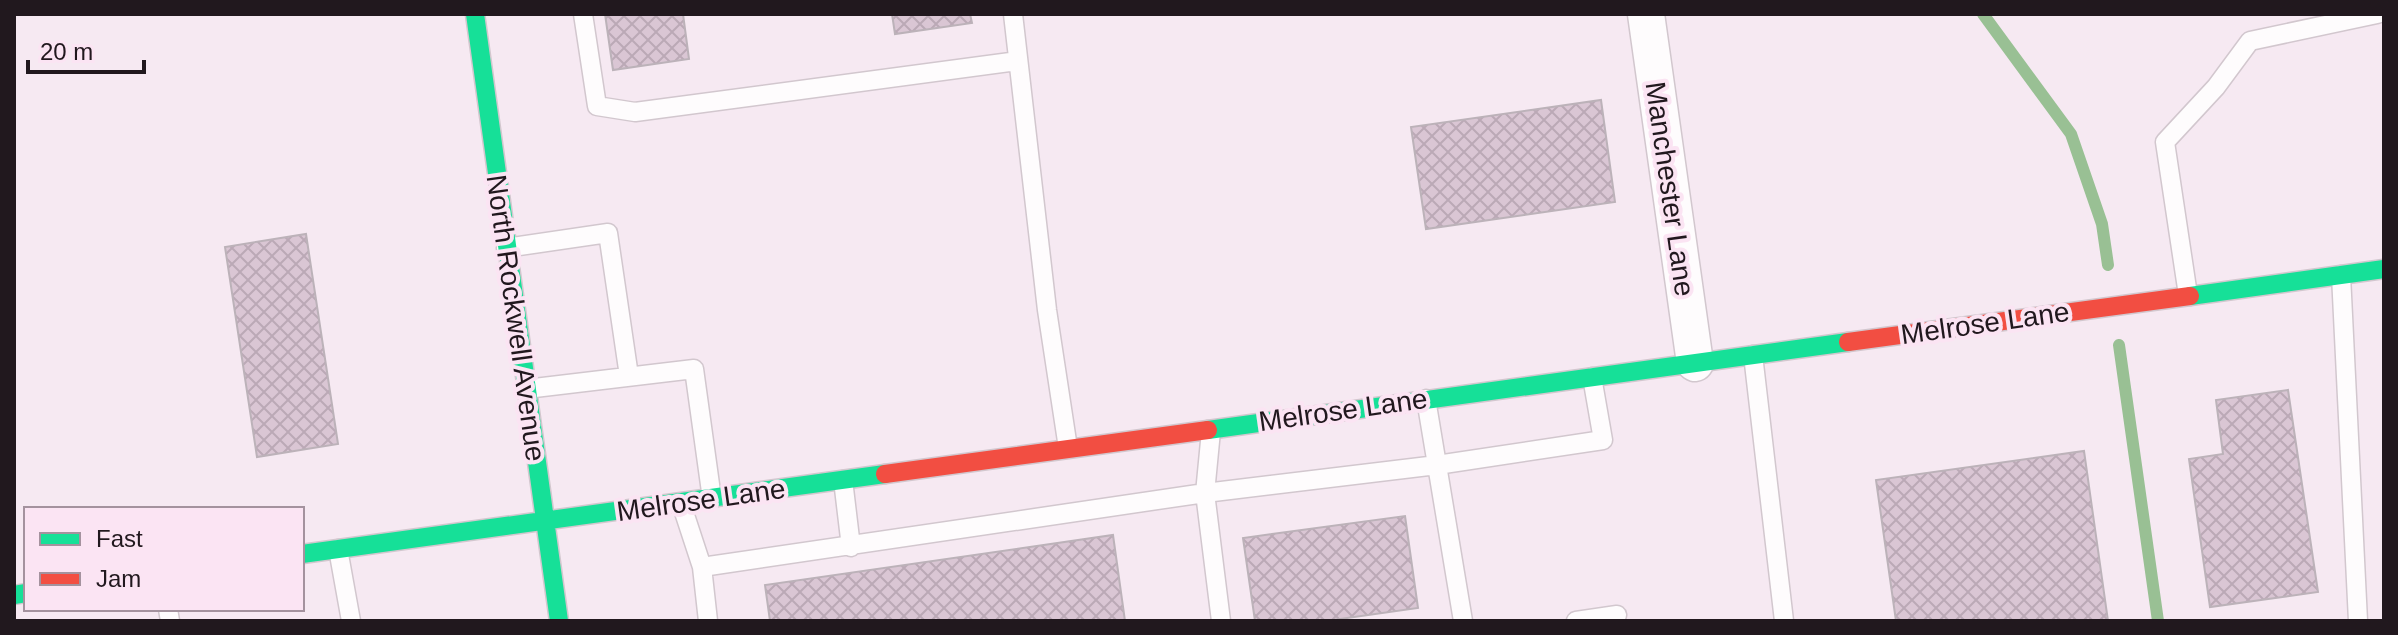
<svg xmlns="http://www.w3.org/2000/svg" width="2398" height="635" font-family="Helvetica,sans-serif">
<defs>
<pattern id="building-cross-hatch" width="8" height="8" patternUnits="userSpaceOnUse" patternTransform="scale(2)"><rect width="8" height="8" fill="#dac6d4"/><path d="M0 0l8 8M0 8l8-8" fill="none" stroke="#bba9b6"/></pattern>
</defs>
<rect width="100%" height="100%" fill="#f6e9f2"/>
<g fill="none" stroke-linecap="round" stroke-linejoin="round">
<path stroke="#99c094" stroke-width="12" d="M1983,14L2071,134L2102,224L2108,265
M2119,345L2158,621"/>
</g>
<path fill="url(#building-cross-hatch)" stroke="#bcb2b9" stroke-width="2" d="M605,14H683L689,59L613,70Z
M892,14H970L972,23L895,34Z
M1601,100L1615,202L1426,229L1411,127Z
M306,234L338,444L257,457L225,247Z
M2288,390L2318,592L2210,607L2189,459L2223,454L2216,400Z
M2084,451L2108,621H1896L1876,480Z
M1405,516L1418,608L1326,621H1255L1243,538Z
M1113,535L1125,621H770L765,585Z"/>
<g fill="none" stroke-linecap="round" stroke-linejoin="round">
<g stroke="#d2c7ce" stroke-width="21">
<path id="lane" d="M583,14L597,106L635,112L1018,61
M1013,14L1047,310L1068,448
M506,248L608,233L629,376
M2341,275L2358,621
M2188,295L2165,142L2216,87L2250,41L2377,14
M1753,355L1784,621
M526,389L694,369L712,499
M1426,399L1463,621
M1211,431L1205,493L1221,621
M843,480L851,547
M681,503L702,567
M338,549L351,621
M168,609L170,621
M708,621L702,567L1205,493L1437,465L1603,440L1592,377
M1576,621L1617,615"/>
</g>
<g stroke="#d2c7ce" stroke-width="39">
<path id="street" d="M1646,14L1695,363"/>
</g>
<g stroke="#d2c7ce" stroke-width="21">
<path id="fast" d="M475,14L559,621
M2190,296L2384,269
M1208,430L1848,342
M302,554L885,474
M14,595L26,593"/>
</g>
<g stroke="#d2c7ce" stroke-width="21">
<path id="jam" d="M1848,342L2190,296
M885,474L1208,430"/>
</g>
<use href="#lane" stroke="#fefcfd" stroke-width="18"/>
<use href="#street" stroke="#fefcfd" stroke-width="36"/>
<use href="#fast" stroke="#16e098" stroke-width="18"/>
<use href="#jam" stroke="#f24e42" stroke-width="18"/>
</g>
<g text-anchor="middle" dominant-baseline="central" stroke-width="8" stroke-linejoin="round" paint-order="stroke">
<g font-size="28" fill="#21181e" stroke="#fbe4f3">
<text transform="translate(1670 189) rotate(82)">Manchester Lane</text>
<text transform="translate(516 318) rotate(82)">North Rockwell Avenue</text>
<text transform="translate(1985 323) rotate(-8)">Melrose Lane</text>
<text transform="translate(1343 410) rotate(-8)">Melrose Lane</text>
<text transform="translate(701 500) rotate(-8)">Melrose Lane</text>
</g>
</g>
<rect width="2398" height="635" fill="none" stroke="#21181e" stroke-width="32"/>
<rect x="24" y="507" width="280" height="104" fill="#fbe4f3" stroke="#a4929e" stroke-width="2"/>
<rect x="40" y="533" width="40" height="12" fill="#16e098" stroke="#a4929e" stroke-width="2"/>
<text x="96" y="547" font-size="24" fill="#21181e">Fast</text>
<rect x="40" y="573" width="40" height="12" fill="#f24e42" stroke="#a4929e" stroke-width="2"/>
<text x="96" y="587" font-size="24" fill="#21181e">Jam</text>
<path d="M28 60v12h116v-12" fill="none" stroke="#21181e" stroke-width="4"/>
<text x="40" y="60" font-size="24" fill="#21181e" stroke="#fbe4f3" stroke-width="6" paint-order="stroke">20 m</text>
</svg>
